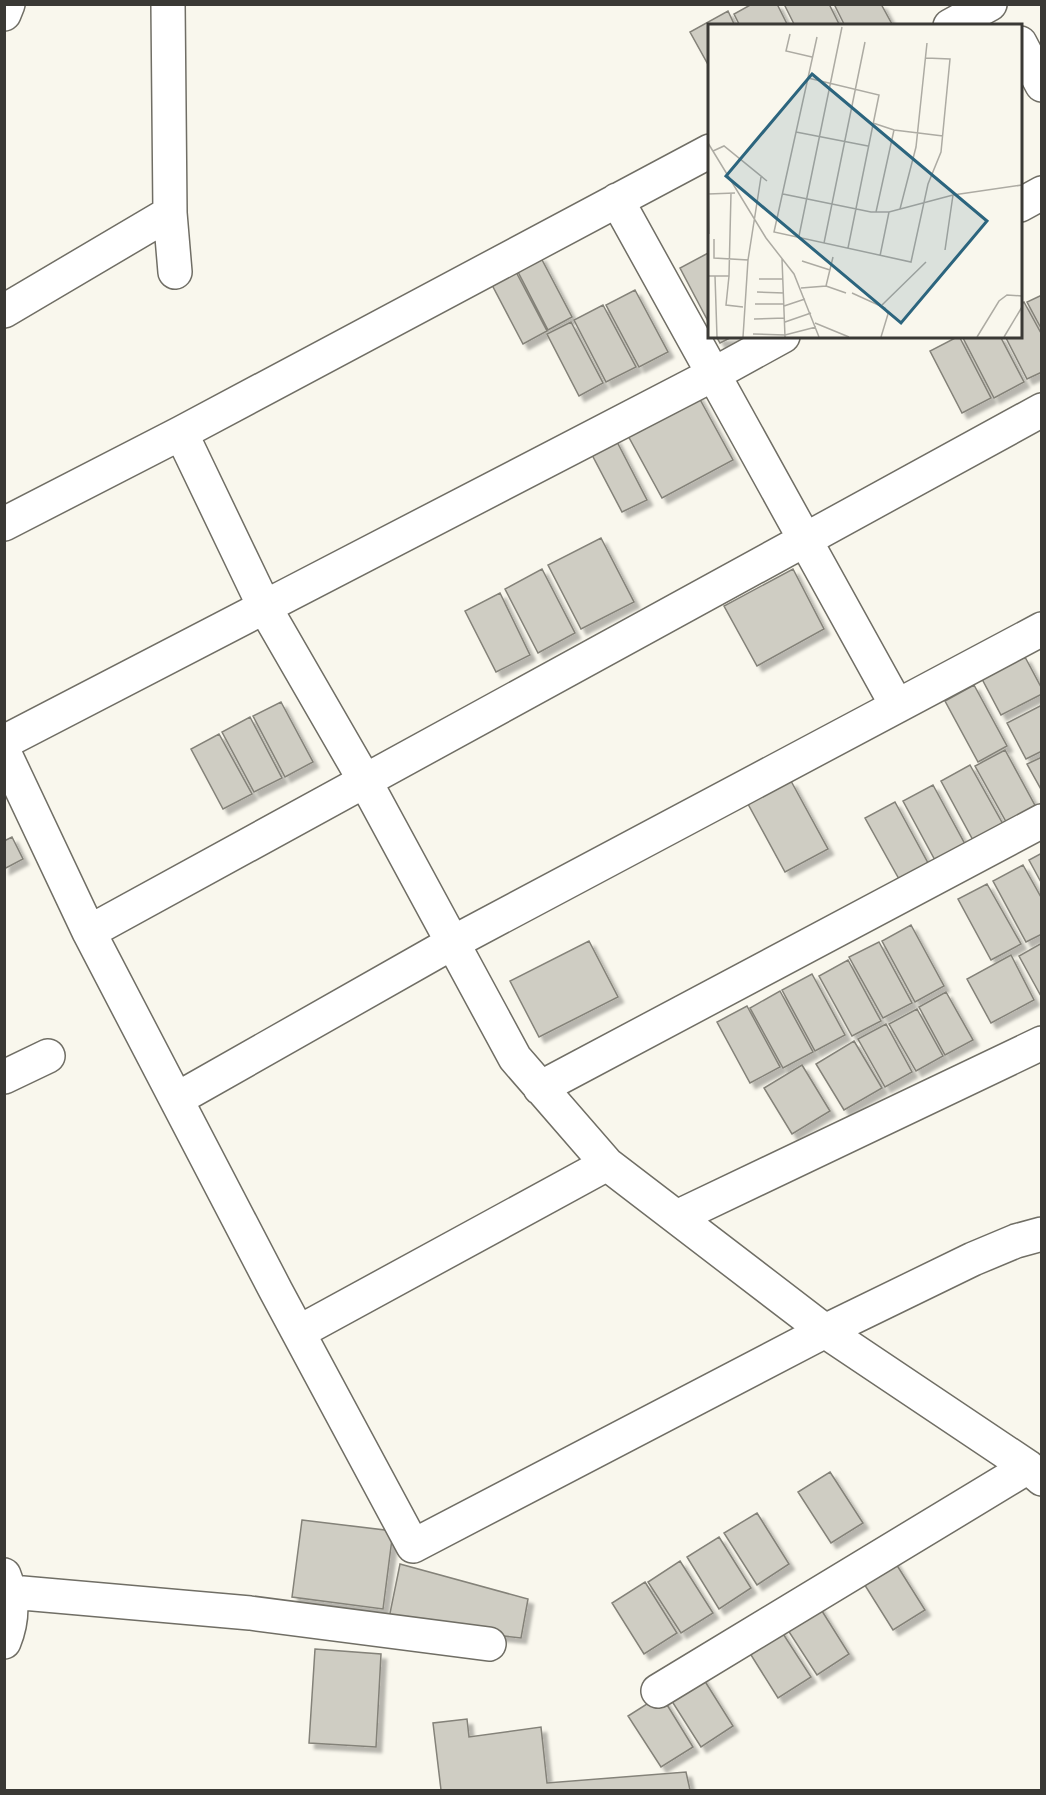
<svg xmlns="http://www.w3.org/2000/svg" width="1046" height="1795" font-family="'Alegreya Sans',sans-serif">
<defs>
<filter id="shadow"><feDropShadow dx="5.5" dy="5.5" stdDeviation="1.5" flood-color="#0004"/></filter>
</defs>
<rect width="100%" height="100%" fill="#f9f7ed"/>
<path fill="#cfcdc3" stroke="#848279" stroke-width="1.5" filter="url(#shadow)" d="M752,4H777L788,26H740L734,14Z
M784,4H829L840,26H795Z
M834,4H881L893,26H845Z
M728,11L735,26H710V68L690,32Z
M710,252V325L680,268Z
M540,256L572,317L548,330L516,268Z
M515,270L547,331L523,344L491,283Z
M635,290L668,352L639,367L606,305Z
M1042,295V330L1027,302Z
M1024,302L1042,335V372L1027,379L1005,336H1020V304Z
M603,305L636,367L606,382L574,320Z
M571,322L603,383L579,396L547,334Z
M716,336H734L720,343Z
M959,336L991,398L962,413L930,351Z
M962,336H1000L1024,382L994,398Z
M697,394L733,460L662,498L626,432Z
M615,438L647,500L622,512L590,451Z
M601,538L634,602L581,629L548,565Z
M542,569L575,633L538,653L505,589Z
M793,569L824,629L757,666L724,606Z
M500,593L530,655L496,672L465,611Z
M1025,657L1042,689V694L1001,715L982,679Z
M974,685L1007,746L978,762L945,701Z
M281,702L313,762L285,777L253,716Z
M1042,705V751L1026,759L1007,723Z
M250,717L282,778L254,792L222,732Z
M219,734L252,794L223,809L191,749Z
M1005,750L1038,811L1009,827L975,766Z
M1042,757V791L1027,764Z
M970,765L1004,826L974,842L941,781Z
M791,781L828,849L785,872L748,804Z
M933,785L966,846L936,862L903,801Z
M895,802L928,863L899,879L865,818Z
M12,837L23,859L4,869V841Z
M1042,853V884L1029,860Z
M1023,865L1042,899V934L1026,942L993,881Z
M987,884L1021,944L991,960L958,899Z
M911,925L944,986L915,1002L882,941Z
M589,941L618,997L539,1037L510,981Z
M879,942L912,1003L883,1018L849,957Z
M1042,943V998L1019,956Z
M1011,955L1034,1000L991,1023L967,979Z
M848,960L881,1021L852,1036L819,976Z
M812,974L845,1035L815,1051L782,990Z
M780,991L813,1052L783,1068L750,1008Z
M946,992L973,1040L945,1055L919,1007Z
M747,1006L780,1067L750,1083L717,1022Z
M917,1009L943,1056L916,1071L889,1024Z
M886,1024L912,1072L885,1087L858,1039Z
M854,1041L882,1088L844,1110L816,1064Z
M802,1065L830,1111L792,1134L764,1088Z
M830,1472L863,1523L831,1543L798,1492Z
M757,1513L789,1564L757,1585L724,1533Z
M302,1520L393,1531L383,1609L292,1597Z
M719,1537L751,1588L719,1609L687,1557Z
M893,1559L925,1610L893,1630L861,1579Z
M680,1561L713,1613L681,1633L648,1582Z
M400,1564L528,1599L521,1638L388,1623Z
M645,1582L677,1633L644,1654L612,1603Z
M817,1603L849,1654L817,1675L784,1624Z
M778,1626L811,1677L778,1698L746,1647Z
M315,1649L381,1654L376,1747L309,1743Z
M701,1675L733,1726L701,1747L668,1695Z
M661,1695L693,1747L661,1767L628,1716Z
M467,1719L469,1737L541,1727L547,1783L686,1772L690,1790H441L433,1723Z"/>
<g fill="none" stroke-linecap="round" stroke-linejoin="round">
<g stroke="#706e65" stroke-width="36">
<path id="minor" d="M168,4L170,213L175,272
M4,14L8,4
M950,26L990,4
M1020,43L1042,85
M617,200L897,706
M1020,205L1042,193
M4,311L170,213
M181,433L264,606L365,781L515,1058L607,1164L825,1331L1028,1467L1042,1479
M4,524L181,433L710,151
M4,742L714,374L783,336
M4,752L89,932L276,1291L413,1546L825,1331L973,1259L1016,1241L1042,1234
M89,932L1042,410
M4,1077L48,1056
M540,1088L1042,821
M177,1099L452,943L1042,629
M677,1217L1042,1043
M299,1332L607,1164
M4,1575C13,1597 13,1620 4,1642
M11,1592L250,1613L489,1644
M658,1691L1028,1467"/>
</g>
<use href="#minor" stroke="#fff" stroke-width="33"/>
</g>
<g transform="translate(708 24)">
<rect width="314" height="314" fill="#f9f7ed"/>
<path fill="none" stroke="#adaba3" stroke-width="1.5" d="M82,10L78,27L104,33M109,13L66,208L203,238L220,160L233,128L242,35L218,34M100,54L171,71L140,224M165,99L186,106L235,112M88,108L160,122M0,119L58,214L86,250L111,313M0,120L1,210M5,127L16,122L59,157M0,170L27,169M75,170L163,188H181L245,171L314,161M192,185L208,123L219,19M168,188L186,106M91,212L134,3M6,215V234L40,236L35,313M116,219L157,18M237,226L245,171M172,232L181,188M74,235L77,313M40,236L53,153M94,237L122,246M0,252H21L23,169M7,252L9,313M21,252L18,281L35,283M51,255H75M118,262L138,269M93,264L118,262L125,233M49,268L76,269M144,269L177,284L180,290L173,313M47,280H76M174,281L218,238M76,282L97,275M46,295L77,294M77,298L103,289M107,299L141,313M45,310L77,311L108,303M269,313L291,277L299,271L314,272M296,313L314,283"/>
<path fill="#2c657e" fill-opacity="0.15" stroke="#2c657e" stroke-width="3" d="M104,50L279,197L193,299L18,152Z"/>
<rect width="314" height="314" fill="none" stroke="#3a3935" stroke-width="3"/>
</g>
<rect width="1046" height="1795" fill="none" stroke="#3a3935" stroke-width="12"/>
</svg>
